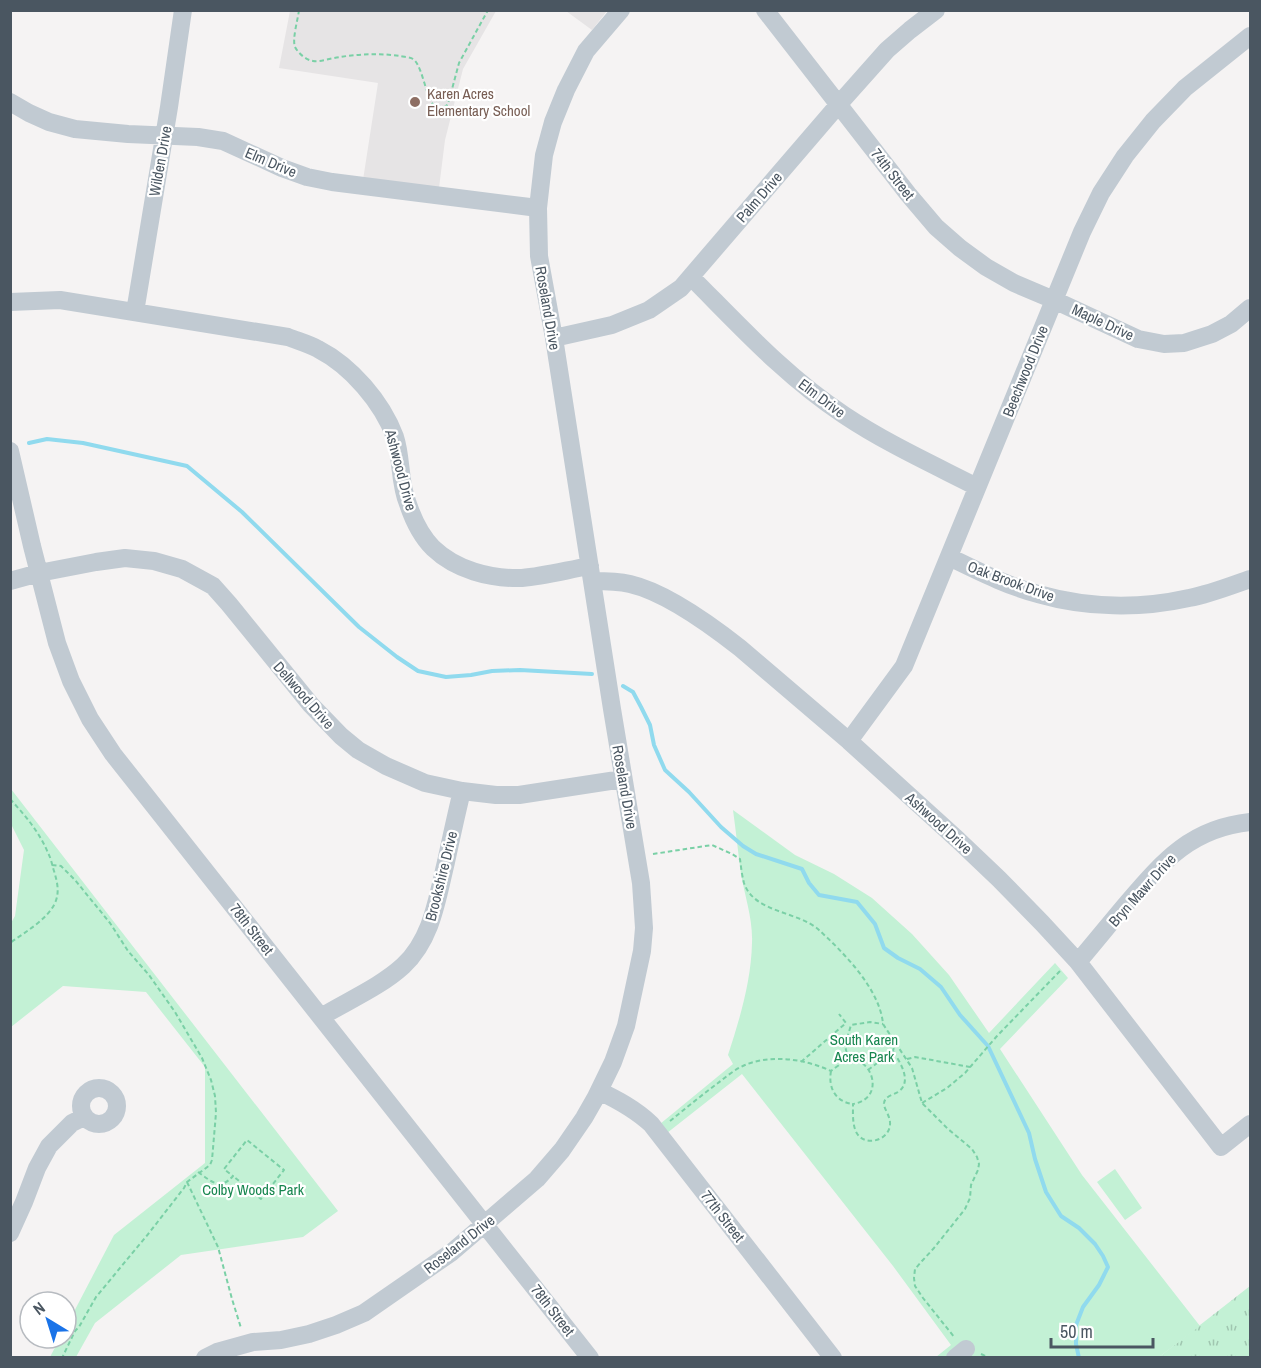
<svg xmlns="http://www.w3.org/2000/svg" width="1261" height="1368" font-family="'Archivo Narrow',sans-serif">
<defs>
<pattern id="grass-tufts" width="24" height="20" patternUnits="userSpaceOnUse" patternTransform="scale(1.5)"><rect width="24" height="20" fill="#c3f1d5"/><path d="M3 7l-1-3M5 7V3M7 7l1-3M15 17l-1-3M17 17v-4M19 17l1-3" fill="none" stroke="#a0c6b0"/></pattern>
</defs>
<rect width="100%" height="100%" fill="#f5f3f3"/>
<path fill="#e6e4e5" d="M290,11H496L463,69L445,140L439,188L363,180L378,83L279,68Z
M566,11H607L592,30Z"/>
<path fill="url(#grass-tufts)" d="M1250,1286V1357H1159Z"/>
<path fill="#c3f1d5" d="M11,789L338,1211L303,1237L181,1255L95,1323L76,1357H50L60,1338H66V1327L114,1235L205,1163V1067L146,992L63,986L11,1027V923L15,916L24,850L11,824Z
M733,810L795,855L834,874L872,898L912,934L949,975L989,1033L1055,963L1068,978L1000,1049L1082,1175L1200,1326L1159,1357H936L951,1345L893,1266L742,1074L667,1133L660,1124L733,1064L728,1055C740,1018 751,982 752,943C753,919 745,897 741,874C738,853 736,831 733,810Z
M1115,1169L1142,1208L1125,1220L1097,1182Z"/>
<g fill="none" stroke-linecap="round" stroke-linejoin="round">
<path stroke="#90daee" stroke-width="4" d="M29,443L47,439L83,443L187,466L242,512L359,627L397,657L418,671L446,677L471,675L492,671L520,670L592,674
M623,686L633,692L641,707L650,725L654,745L665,770L689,792L721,827L743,846L756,854L802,869L809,883L819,895L857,902L875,924L884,948L898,958L920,969L941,987L960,1015L988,1046L1029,1133L1035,1159L1046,1192L1061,1216L1079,1228L1095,1244L1103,1256L1108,1267L1099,1285L1083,1307L1076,1325V1344L1079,1358"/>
<path stroke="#7ad0a6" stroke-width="2" stroke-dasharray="4.5 3" stroke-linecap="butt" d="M299,10C298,19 292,39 295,47C298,53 306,60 313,61C321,62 331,58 340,57C359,54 380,53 400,56C404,57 410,57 413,59C426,67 427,126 448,104L459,63L488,10
M10,799C25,815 40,833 48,853C51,858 52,865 54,871C57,881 60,892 55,903C47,920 25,932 10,943
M653,854L712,845L732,854L740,859C741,867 742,876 744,883C754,913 798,911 819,930C843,952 880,989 883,1024L912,1068L922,1103L948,1129L972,1149L977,1157L979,1164L978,1170L971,1185L970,1198L965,1209L934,1248L922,1261L915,1269L914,1278L915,1286L923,1298L955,1338
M52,865L61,866L75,880L110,923L128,951L149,975L175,1012L202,1058L211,1080L215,1096L216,1113L212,1160L210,1165L187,1182L184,1188L149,1233L96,1297L79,1327L75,1331L62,1358
M907,1059L915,1057L970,1067
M848,1060L845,1045L851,1025L870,1022L883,1024
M801,1062L846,1023L839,1014
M868,1070L893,1051L895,1043
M831,1071C828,1087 835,1102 853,1104
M922,1103L947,1088L965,1073L997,1036L1060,971
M670,1121C686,1108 702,1095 718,1083C726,1077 735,1069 745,1065C772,1054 805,1059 831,1071C835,1068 841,1063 847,1061C870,1053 888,1098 853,1104C853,1114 852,1127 858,1135C868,1147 889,1139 890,1125C891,1116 883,1108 884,1103C885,1096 893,1095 898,1092C913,1082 900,1062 893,1051
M198,1172C211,1181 220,1191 233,1176L224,1169L247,1140L284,1170L261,1199L233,1176
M187,1182L218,1247L232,1299L241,1328
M981,1354L990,1358"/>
<path stroke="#c1cad2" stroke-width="18" d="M765,10L908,194L936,227L960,248L986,267L1014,283L1054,300L1138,339L1164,344L1184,343L1212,334L1231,324L1250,308
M10,102L29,113L49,122L75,129L128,134L198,137L223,141L282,168L307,177L332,182L538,208
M691,277C739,325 786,377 844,415C886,443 932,464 977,487
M10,302L60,300L288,337C298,341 309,344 318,349C351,366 382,402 395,437C402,458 399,483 408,504C413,519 421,536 433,548C456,570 490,579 522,578C544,576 567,570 590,566
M135,312L169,107L183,10
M554,338L612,325L649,310L681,288L839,104L887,50L910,30L936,10
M10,451L32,546L57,643L71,681L90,719L113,754L590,1358
M949,557C978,571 1007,586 1038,594C1087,608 1140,609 1189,598C1210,594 1230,586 1250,579
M10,581L39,573L96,562L125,558L154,561L182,569L213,586L229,604L311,705L341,736L358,750L386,766L425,783L462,791L496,795H519L623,779
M592,581C605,581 617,581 630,584C665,592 712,626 740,648L849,741L958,840L999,879L1042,923L1078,962L1221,1147L1250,1124
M849,741L904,666L1082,232L1101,193L1125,156L1153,121L1185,88L1250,36
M1078,962C1095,942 1111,922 1128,902C1164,860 1192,828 1250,822
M321,1017C347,1001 380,987 403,966C432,939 437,899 446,862C451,839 456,815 462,791
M81 1106a18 18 0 1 1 36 0a18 18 0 1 1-36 0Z
M599,1091C618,1100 635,1109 651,1124L833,1358
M10,1233L24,1202L37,1168L49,1146L72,1123L84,1117
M205,1358L217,1352L253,1342L281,1340L309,1334L336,1325L364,1313L452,1252L537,1179L562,1150L584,1118L596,1097L613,1062L626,1026L642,951L644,928L641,883L612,709L554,338L539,256L538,208L544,155L553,122L566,90L586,51L621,10
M955,1358L966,1349"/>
</g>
<circle fill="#8d6e63" stroke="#fff" stroke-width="2" cx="415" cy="102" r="6"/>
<g text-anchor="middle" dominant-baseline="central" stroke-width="4.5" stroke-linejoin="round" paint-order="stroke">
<g font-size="15" fill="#785e54" stroke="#fff" text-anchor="start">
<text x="427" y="93">Karen Acres<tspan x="427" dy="17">Elementary School</tspan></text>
</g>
<g font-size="15" fill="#4a5661" stroke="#fff">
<text transform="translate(160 161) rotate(-80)">Wilden Drive</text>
<text transform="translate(271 162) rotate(23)">Elm Drive</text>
<text transform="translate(893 174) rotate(52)">74th Street</text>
<text transform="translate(759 197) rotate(-49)">Palm Drive</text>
<text transform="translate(548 308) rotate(80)">Roseland Drive</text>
<text transform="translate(1103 322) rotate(25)">Maple Drive</text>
<text transform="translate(1025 371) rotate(-68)">Beechwood Drive</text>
<text transform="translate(822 398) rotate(37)">Elm Drive</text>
<text transform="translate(401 470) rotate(75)">Ashwood Drive</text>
<text transform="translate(1011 581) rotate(20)">Oak Brook Drive</text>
<text transform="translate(304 695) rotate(49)">Dellwood Drive</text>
<text transform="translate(625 787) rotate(80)">Roseland Drive</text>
<text transform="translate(939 823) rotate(42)">Ashwood Drive</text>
<text transform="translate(441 876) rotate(-76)">Brookshire Drive</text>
<text transform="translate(1142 890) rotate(-48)">Bryn Mawr Drive</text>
<text transform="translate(252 929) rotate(52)">78th Street</text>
<text transform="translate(723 1216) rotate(52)">77th Street</text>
<text transform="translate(459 1244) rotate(-38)">Roseland Drive</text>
<text transform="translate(553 1310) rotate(52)">78th Street</text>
</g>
<g font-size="15" fill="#17864f" stroke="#fff">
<text x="864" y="1039">South Karen<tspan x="864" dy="17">Acres Park</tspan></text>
<text x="253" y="1189">Colby Woods Park</text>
</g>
</g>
<rect width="1261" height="1368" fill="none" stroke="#4a5661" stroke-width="24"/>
<g transform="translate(48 1320) rotate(322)"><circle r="28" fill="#ffffff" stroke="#b7bbc0" stroke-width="1.5"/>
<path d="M0-4.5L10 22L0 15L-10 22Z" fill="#1a73e8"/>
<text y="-9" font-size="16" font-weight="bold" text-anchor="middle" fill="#4a5661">N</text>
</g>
<path d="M1051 1338v9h102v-9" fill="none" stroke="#4a5661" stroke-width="3"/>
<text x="1060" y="1338" font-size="18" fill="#4a5661" stroke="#ffffff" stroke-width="4.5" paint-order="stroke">50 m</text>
</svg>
